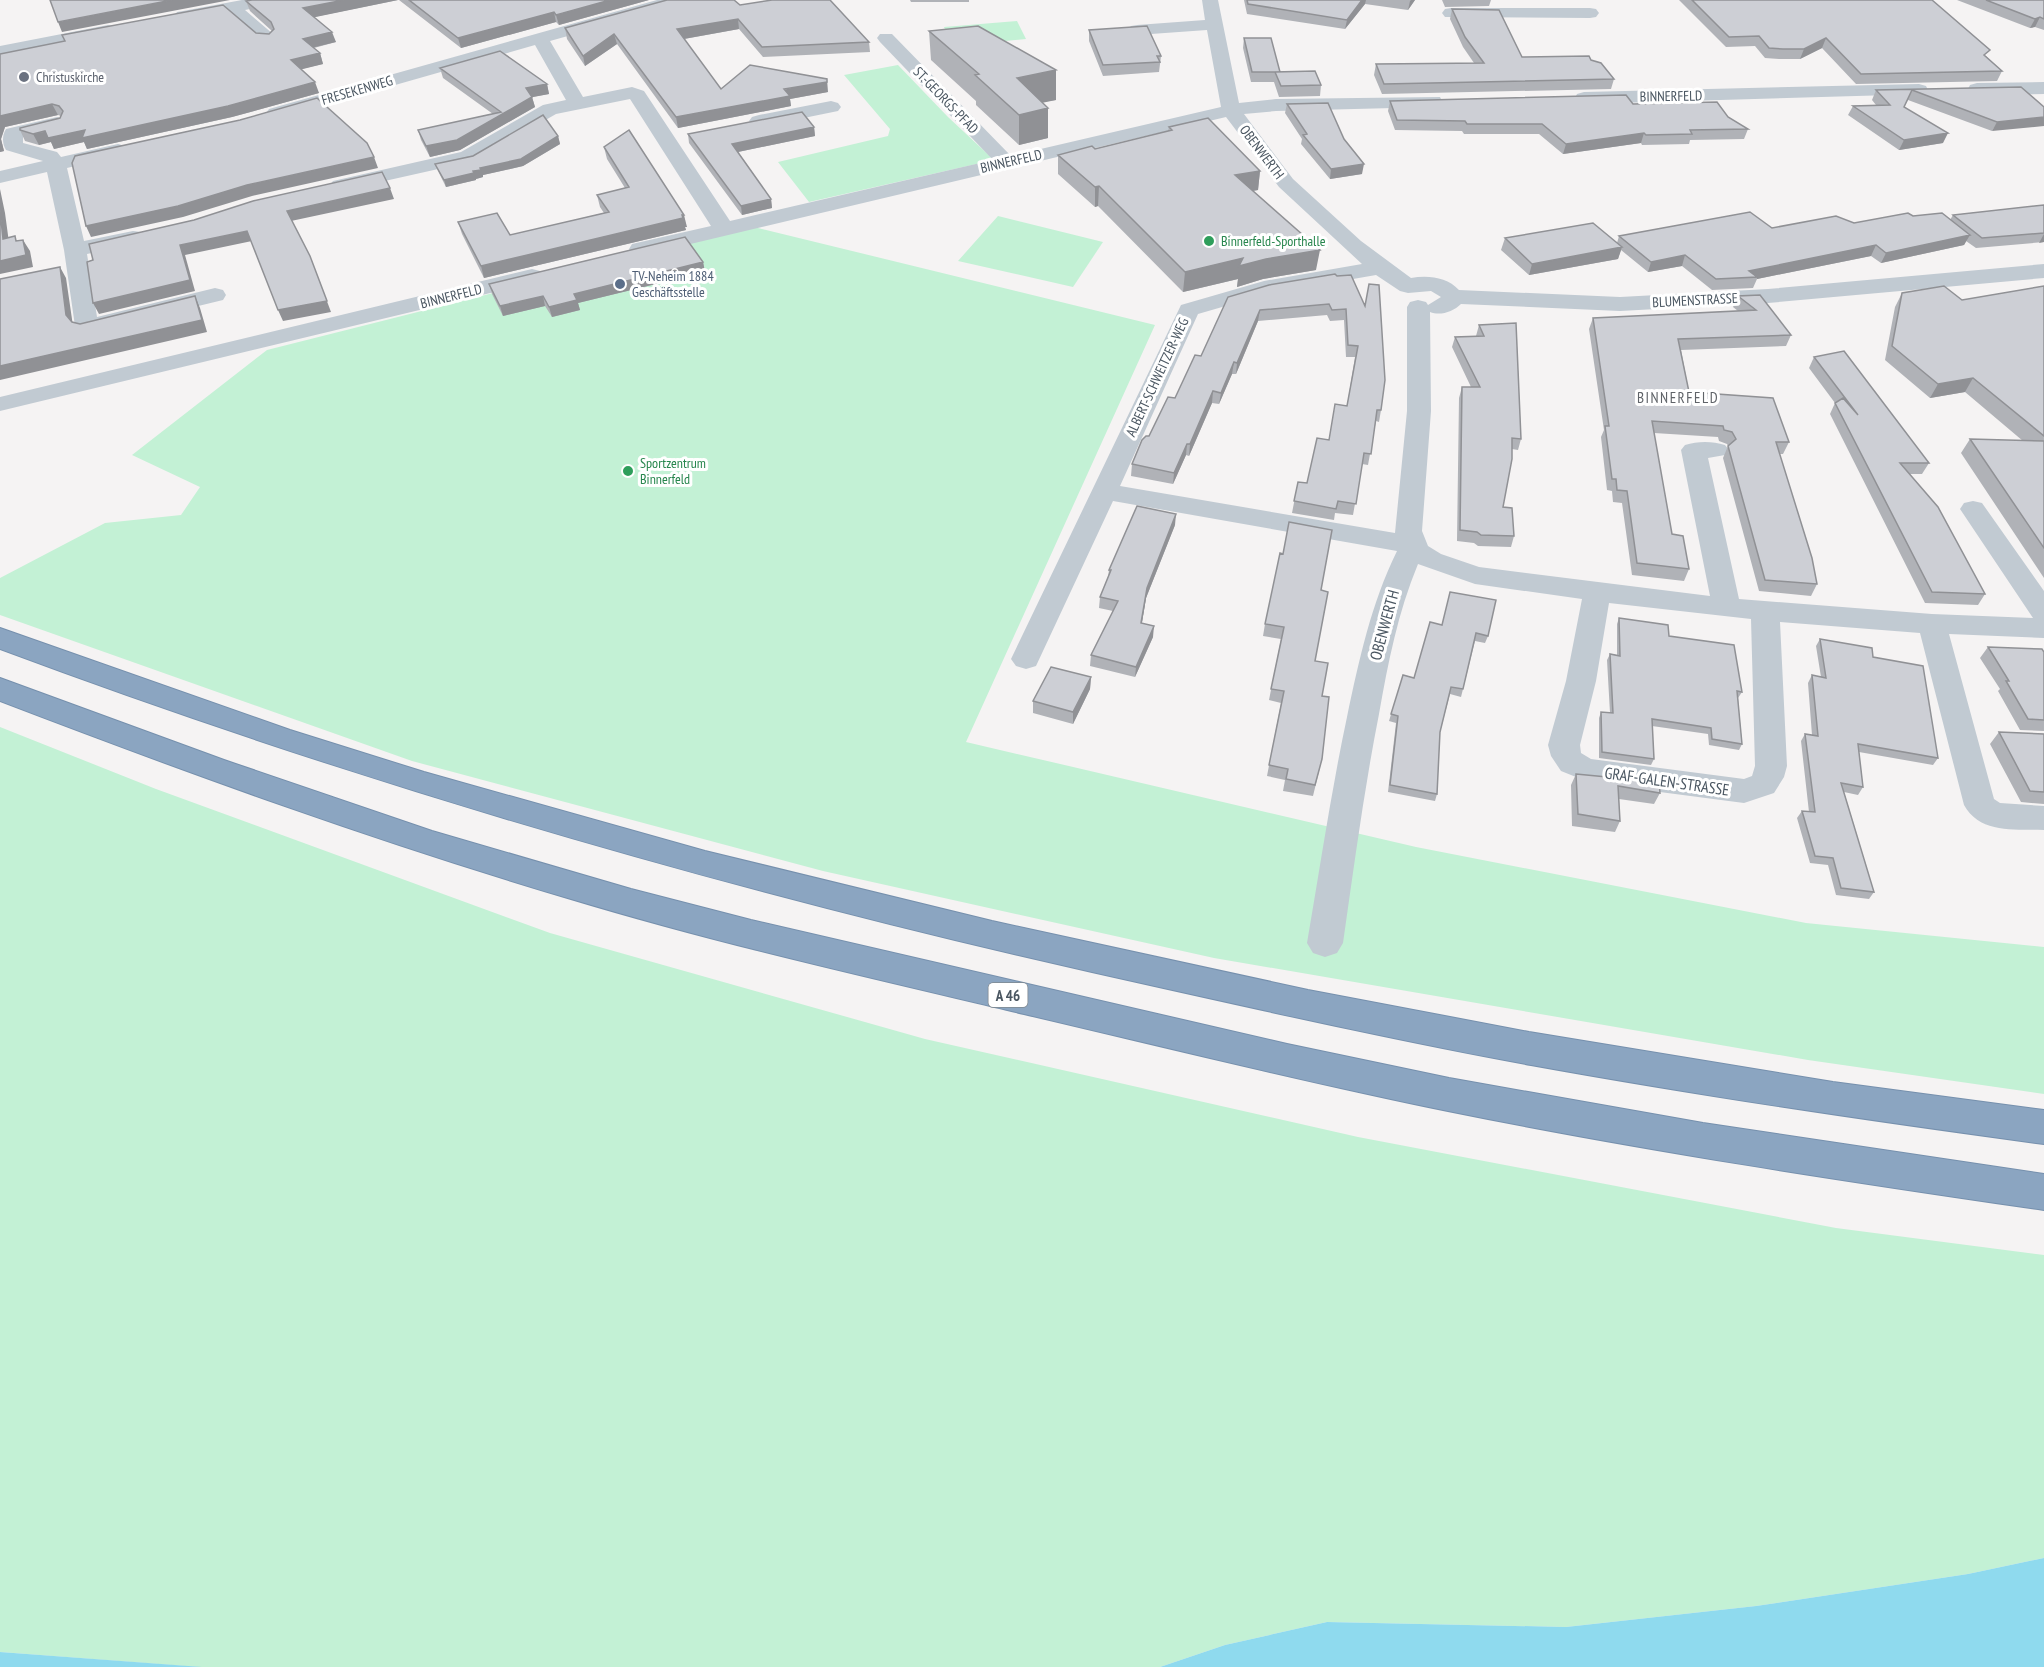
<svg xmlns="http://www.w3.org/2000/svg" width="2044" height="1667" font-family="'PT Sans Narrow',sans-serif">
<rect width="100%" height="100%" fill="#f5f3f3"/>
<path fill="#c3f1d5" d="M1017,21L1026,39L952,46L944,27Z
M898,65L948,117L994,160L809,202L778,162L888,136L890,129L844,75Z
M998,216L1103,242L1073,287L958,261Z
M754,227L1155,325L966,742L1416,847L1806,923L2044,947V1094L1808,1060L1214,958L823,871L412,761L0,615V578L105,523L181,515L200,487L132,455L267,350Z
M0,727L156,789L550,933L925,1039L1358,1137L1836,1228L2044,1255V1558L1968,1574L1756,1606L1566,1627L1327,1622L1225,1645L1160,1667H198L0,1652Z"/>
<path fill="#8fdaee" d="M2044,1558V1667H1160L1225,1645L1327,1622L1566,1627L1756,1606L1968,1574Z
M0,1652L202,1667H0Z"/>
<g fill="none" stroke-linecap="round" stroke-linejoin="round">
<g stroke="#7690ad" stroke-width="2">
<path id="highway" d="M0,628L290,730L424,772L705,851L992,921L1308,990L1529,1032L1833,1082L2044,1110V1144C1872,1121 1702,1096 1531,1065C1410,1043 1289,1016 1168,989C769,902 383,792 0,649Z
M0,678L224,760L432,831L631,889L751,920L1287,1044L1449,1078L1703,1123L2044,1174V1210C1845,1181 1645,1151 1448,1111C1305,1082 1165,1047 1024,1014C872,978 720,944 571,899C378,842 188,773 0,701Z"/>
</g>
<path fill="#c1cad2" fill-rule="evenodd" d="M242,0H277L275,4L245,10L273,34L276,38L273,42H261L228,13L183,21L177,20L174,16L177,12L183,11Z
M657,0H684L682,4L550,41L583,97L632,87L644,91L730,221L993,160L880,42L877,38L880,34H892L1011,156L1221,107L1207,30L1137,35L1131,34L1128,30L1131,26L1137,25L1205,20L1202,0H1218L1239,103L1276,99L1440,97L1442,101L1440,105L1433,107L1276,111L1244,114L1293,179L1361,241L1411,278C1428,275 1447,277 1459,290L1620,297L1768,289L2044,264V278L1768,303L1620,311L1461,304C1453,312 1440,316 1430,312L1431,411L1422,531L1428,546L1441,554L1479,567L1710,596L1681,450L1685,445C1698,441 1712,441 1725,445L1729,450L1725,455L1708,458L1739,599L1932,614L2033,618L1960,509L1964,503L1973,501L1982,503L2044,591V638L1949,634L1994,799L2000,803L2044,806V830C2015,829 1980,834 1964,805L1920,633L1780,622L1787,766L1784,777L1774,793L1744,803L1591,783L1561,771L1551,756L1548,745L1566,681L1582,599L1475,584L1418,564C1398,612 1388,663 1379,714C1364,790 1354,866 1343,943L1337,953L1325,957L1313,953L1307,943C1320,868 1331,792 1347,717C1359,660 1371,604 1397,551L1113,501L1036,666L1026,669L1016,666L1011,659L1181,305L1264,281L1362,264L1279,187L1226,117L640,256L632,254L629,249L632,244L711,226L630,99L556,114L474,161L340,191L333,189L330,185L333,181L461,152L543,105L566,100L535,45L283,117H269L266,113L269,109ZM1376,275L1400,291L1408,293L1431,291L1441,297L1428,305L1426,302L1418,300L1410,302L1407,307V411L1395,533L1120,486L1198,314L1267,294ZM1609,603L1751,619L1755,766L1752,776L1744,779L1591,759L1581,753L1580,745L1596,681Z
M1451,8H1590L1596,9L1599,13L1596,17L1590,18L1445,17L1442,13L1445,9Z
M108,25L114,26L117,30L114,34L0,56V46Z
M2044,82V94L1977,95L1970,93L1968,89L1970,85L1977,83Z
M1919,84L1926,86L1928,90L1926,94L1584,104L1577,102L1575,98L1577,94L1584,92Z
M831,101L838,103L841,107L838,111L759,127L752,125L749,121L752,117L759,115Z
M57,117L64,119L67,123L64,127L23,137V143L57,152L61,157L118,144L125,146L128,150L125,154L67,168L84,241L133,231L141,232L144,237L141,242L87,254L97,317L215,288L223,290L226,295L223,300L87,333L79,331L75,326L64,250L47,172L0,183V171L43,161L6,150C2,144 2,135 6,129Z
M532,269L540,271L543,276L540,281L0,411V397Z"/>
<use href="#highway" fill="#8ba5c1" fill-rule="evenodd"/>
</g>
<path fill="#b0b2b7" d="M398,0L314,17L336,42L314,48L320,53L323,64L301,69L319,93L232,117L87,149L84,142L54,149L51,142L39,145L25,141L20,130L60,118L61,116L58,115L5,127L1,139L4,151L0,152V54L256,33L269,34L272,31L250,11L246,1Z
M399,0H649L559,25L556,22L461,48Z
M910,0H969V2H911Z
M1244,0H1415L1408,10L1365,4L1345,29L1247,14Z
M1442,0H1491L1489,6L1445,7Z
M1679,0H1932L1987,57L2002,71L1997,81L1856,84L1822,48L1800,59H1779L1765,58L1755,46L1726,47Z
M1957,0H2044V30L2035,27L2030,28Z
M740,5L869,42L870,52L763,57L739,29L684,39L721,89L828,92L790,99L791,106L678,128L617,44L585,66L567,39L565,28Z
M1452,9L1522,57L1591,60L1614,79L1611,89L1382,94L1374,75L1376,64L1474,63L1463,47L1450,19Z
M1089,30L1161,56L1159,72L1103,76L1089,41Z
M929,31L1056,70V100L1042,102L1048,138L1019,145L976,105V101L931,60Z
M1244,38L1280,72L1321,85L1320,96L1279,97L1274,82H1251L1243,48Z
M440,68L547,84L549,94L532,97L535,107L460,150L430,157L421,140L418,130L493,114L443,78Z
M2021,87L1992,131L1908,100L1904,107L1943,143L1899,150L1848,115L1853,106L1876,105L1872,100L1876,90Z
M1390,101L1633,104L1728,117L1748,129L1744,139L1690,140L1689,144L1642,145L1641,143L1563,154L1539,134H1464L1462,131L1395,130L1388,111Z
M1287,104L1344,139L1362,174L1330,179L1301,144L1302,139L1285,113Z
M814,127L815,136L738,152L771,199L772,208L742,215L689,143L688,134Z
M1169,127L1260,171L1258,190L1253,191L1316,270L1263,279L1237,287L1238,279L1183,292L1098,206L1095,207L1058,174V155L1095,149L1168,131Z
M558,136L560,144L523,166L483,175V177L476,179V180L446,187L438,171L435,164Z
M604,147L687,227H685L686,230L484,278L462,234L458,222L510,235L604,213L600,207L597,195L625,188L607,159Z
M2044,205V242L1976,248L1966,241L1964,245L1881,263L1871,256L1757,279L1753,288L1712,290L1682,266L1648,272L1621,250L1618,259L1529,275L1501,250L1505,238L1617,243L1619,236L1854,223L1913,216L1950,220L1953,215Z
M703,262L705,272L578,303L580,310L552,317L545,306L503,316L492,294L489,284Z
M1335,274L1381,410L1379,422L1376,421L1368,465L1362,464L1353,515L1335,513L1334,520L1292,513L1298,482L1307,483L1347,406L1355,357H1346L1344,320L1330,321L1327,315L1258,321L1236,374H1232L1219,404L1212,403L1189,456L1186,455L1173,484L1131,476L1132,464L1149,436L1175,398L1201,356L1228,297Z
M2044,286V578L1961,453L1970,439L2023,441L1965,392L1930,398L1885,360L1895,307L1902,293L1962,300Z
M1738,296L1791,335L1786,346L1681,350L1689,392L1789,442L1783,454H1779L1817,584L1811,596L1759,591L1723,458L1728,446L1727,444L1719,441L1718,437L1654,433L1672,534L1689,569L1684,581L1632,575L1622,503L1613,502L1612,491L1607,490L1601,437L1604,430L1589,329L1593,318L1738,311L1733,307Z
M1516,323L1521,439L1518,450L1512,449L1503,507L1514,536L1511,547L1478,546L1474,543L1457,541L1459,398L1462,387H1471L1452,347L1455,337L1476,336L1479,325Z
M1814,357L1929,463L1922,474H1910L1985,594L1978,605L1925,603L1830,414L1835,403L1809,368Z
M1175,525L1146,598L1142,623L1153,637L1135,677L1090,666L1091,655L1113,611L1099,608L1100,597L1108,577L1109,570Z
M1321,590L1315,661L1322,696V759L1313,796L1283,791L1285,780L1267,776L1281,703L1269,700L1281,639L1263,636L1265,624Z
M1619,618L1669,636L1742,692L1738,698L1742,744L1739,750L1709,745L1708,734L1652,726L1654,759L1651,765L1599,758V718L1601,712L1610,713L1607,660L1610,654L1617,655V624Z
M1430,622L1488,636L1485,643L1475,641L1461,697L1450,694L1440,732L1437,794L1435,801L1388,792L1396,723L1389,721L1403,675L1414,678Z
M1820,639L1873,657L1938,758L1933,765L1859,752L1863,787L1858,795L1844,792L1874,892L1869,899L1836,895L1828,865L1810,863L1797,818L1802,811L1809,812L1801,741L1805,734L1812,735L1808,683L1812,675L1821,677L1816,646Z
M1988,647L2044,652V731L2020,730L1998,691L2000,689L1980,658Z
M1091,677L1090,689L1073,724L1033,713V701Z
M1999,732L2044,734V804L2021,802L1990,744Z
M1576,774L1660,793L1654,804L1619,799L1620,821L1615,832L1572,826L1571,785Z"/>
<path fill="#909195" d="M172,0H230L62,32L58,22Z
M344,0H398L306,19L303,8Z
M610,0H649L559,25L556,15Z
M1362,0H1366L1365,4L1345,29L1347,20Z
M1411,0H1415L1408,10L1410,1Z
M554,12L556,22L461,48L458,38Z
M2040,17L2035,27L2030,28L2035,19Z
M738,19L739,29L678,40L677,29Z
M332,32L336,42L307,49L303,39Z
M614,34L617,44L585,66L583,56Z
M1826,38L1822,48L1800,59L1804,49Z
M320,53L323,64L295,71L291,60Z
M1056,70V100L1017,108V78Z
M827,79L828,92L790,99L791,106L678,128L676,117Z
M315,82L319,93L232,117L87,149L84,142L54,149L51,142L39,145L33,134Z
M547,84L549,94L528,98L526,88Z
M532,97L535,107L460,150L430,157L426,146L457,140Z
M52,104L58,115L5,127L1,139L4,151L0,152V116Z
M1048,108V138L1019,145V115Z
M2044,117V126L1992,131L1997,122Z
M814,127L815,136L733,153L732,144Z
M1644,133L1641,143L1563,154L1566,144Z
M1948,133L1943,143L1899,150L1904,140Z
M558,136L560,144L523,166L483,175V177L476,179V180L446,187L444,180L473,171Z
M374,157L378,168L252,196L183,217L91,237L86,226L247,185Z
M1364,164L1362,174L1330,179L1331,169Z
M1260,171L1258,190L1232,194L1235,175Z
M1099,186L1098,206L1095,207V187Z
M390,188L394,199L291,221L287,211Z
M0,189L5,213L10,250L3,239L0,210Z
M771,199L772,208L742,215L741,206Z
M684,215L687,227H685L686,230L484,278L481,266Z
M247,231L252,241L185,255L195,291L99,314L93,303L180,245Z
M2044,234V242L2039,243Z
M1970,235L1964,245L1881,263L1886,253Z
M23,240L30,251L33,267L0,274V261Z
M1876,245L1871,256L1757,279V277L1749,271Z
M1622,247L1618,259L1529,275L1532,264Z
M1320,250L1316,270L1263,279L1237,287L1238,279L1183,292L1185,272L1243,258L1266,259Z
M1685,255L1682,266L1648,272L1651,262Z
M310,256L331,312L283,321L278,310Z
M703,262L705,272L578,303L580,310L552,317L549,307L574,294Z
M60,267L66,278L73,326L66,315Z
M195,296L200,308L207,332L0,380V366Z
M543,296L545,306L503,316L500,306Z
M1260,310L1258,321L1236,374L1237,363Z
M1234,362L1232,374L1219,404L1221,393Z
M1973,378L1965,392L1930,398L1938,384Z
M1213,391L1212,403L1189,456L1190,444Z
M1187,444L1186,455L1173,484L1174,473Z
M1176,514L1175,525L1146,598L1140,634L1141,623L1147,588Z
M1154,626L1153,637L1135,677L1136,667Z
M1091,677L1090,689L1073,724V712Z"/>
<path fill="#cdcfd5" stroke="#909195" stroke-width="1.5" d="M50,0H172L58,22Z
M252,0H344L303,8L332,32L303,39L320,53L291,60L315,82L228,106L82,138L85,130L48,138L45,131L33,134L20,130V128L60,118L63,111L59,106L52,104L0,116V54L65,41L62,35L223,5L256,33L269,34L274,29L271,22L246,1Z
M409,0H610L556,15L554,12L458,38Z
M667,0H734L740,5L772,0H830L869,42L762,47L738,19L677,29L721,89L750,65L827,79V82L784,89L790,96L676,117L614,34L583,56L565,28Z
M1247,0H1362L1347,20L1248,4Z
M1692,0H1932L1990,50L1984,55L2002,71L1861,74L1826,38L1804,49H1783L1769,48L1759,36L1729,37Z
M1986,0H2044V19L2040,17L2035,19Z
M1452,9L1499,10L1522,57L1589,56L1591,60L1601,63L1614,79L1384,84L1376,64L1484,63L1465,37Z
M978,26L1056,70L1017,78L1048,108L1019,115L975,75L979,74L929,31Z
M1147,26L1161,56H1157L1160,62L1103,65L1089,30Z
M1244,38H1271L1280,72H1252Z
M500,51L547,84L526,88L532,97L457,140L426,146L418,130L501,112L440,68Z
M1315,71L1321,85L1281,86L1275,72Z
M2021,87L2044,107V117L1997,122L1912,90L1904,107L1948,133L1904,140L1853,106L1890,105L1876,90Z
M1626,95L1633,104L1717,102L1728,117L1748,129L1690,130L1692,134L1646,135L1644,133L1566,144L1542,124H1467L1465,121L1397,120L1390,101Z
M317,98L367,143L374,157L247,185L178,206L86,226L72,163L75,156L240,120Z
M1328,103L1344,139L1364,164L1331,169L1303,135L1307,134L1287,104Z
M802,112L814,127L732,144L771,199L741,206L688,134Z
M543,115L558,136L521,159L480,168L481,170L473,171L474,173L444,180L435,164L473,156Z
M1208,118L1260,171L1235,175L1320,250L1266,259L1239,266L1243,258L1185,272L1099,186L1095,187L1058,155L1092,146L1095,149L1172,130L1169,127Z
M629,130L684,215H682L683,218L481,266L458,222L497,213L510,235L609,212L597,195L629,187L604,147Z
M382,172L390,188L287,211L310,256L327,301L278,310L247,231L180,245L190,280L93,303L87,262L93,260L89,244L194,220L253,201Z
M2044,205V233L1982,238L1953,215Z
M0,210L3,239L15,236L16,241L23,240L26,255L0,261Z
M1750,212L1772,228L1836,216L1854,223L1908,213L1913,216L1942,213L1970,235L1886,253L1876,245L1749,271L1757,277L1716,279L1685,255L1651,262L1619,236Z
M1593,223L1622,247L1532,264L1505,238Z
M685,237L703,262L574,294L577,300L549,307L543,296L500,306L489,284Z
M60,267L66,315L72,322L80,324L195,296L202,320L0,366V279Z
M1335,274L1337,276L1351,275L1365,306L1369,284L1379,285L1385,380L1381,410H1377L1371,454L1364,453L1356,504L1338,501L1336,509L1294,501L1298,482L1307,483L1317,438L1329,440L1335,404L1347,406L1358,346L1348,345L1346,309L1332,310L1329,304L1260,310L1237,363L1234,362L1221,393L1213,391L1190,444H1187L1174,473L1132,464L1142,440L1146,436H1149L1168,397L1175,398L1195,355L1201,356L1228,297L1269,285Z
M1944,286L1962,300L2044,286V436L1973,378L1938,384L1892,346L1902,293Z
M1760,295L1791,335L1678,339L1689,392L1773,398L1789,442H1776L1812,558L1817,584L1765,580L1728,446L1736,439L1732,432L1724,430L1723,426L1652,421L1672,534L1683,536L1689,569L1637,563L1627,491L1617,490L1616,479H1612L1605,426H1609L1593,318L1756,310L1738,296Z
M1516,323L1521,439L1512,438V459L1503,507L1512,508L1514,536L1481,535L1477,532L1460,530L1462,387H1480L1455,337L1484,336L1479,325Z
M1844,351L1929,463H1900L1938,507L1985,594L1932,592L1835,403L1843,398L1858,415L1814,357Z
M1970,439L2044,441V548Z
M1137,506L1176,514L1147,588L1141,623L1154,626L1136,667L1091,655L1118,601L1100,597L1111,570H1109Z
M1289,522L1332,530L1321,590L1328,592L1315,661L1328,663L1322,696L1329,697L1322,759L1315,785L1286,779L1288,769L1269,765L1284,691L1271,689L1284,627L1265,624L1280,553L1283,554Z
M1450,592L1496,600L1488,636L1476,633L1463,689L1451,687L1440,732L1437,794L1390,785L1398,716L1391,714L1403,675L1414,678L1430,622L1442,625Z
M1619,618L1668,625L1669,636L1734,645L1742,692L1737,691L1742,744L1712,739L1711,728L1652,719L1654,759L1602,752L1601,712L1613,713L1610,654L1620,656Z
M1820,639L1872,648L1873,657L1923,666L1938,758L1858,744L1863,787L1841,783L1874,892L1841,888L1833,858L1815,856L1802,811L1815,812L1805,734L1818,736L1812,675L1826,678Z
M1988,647L2042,649L2044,652V720L2028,719L2006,681H2009Z
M1051,667L1091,677L1073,712L1033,701Z
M1999,732L2044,734V792L2030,791Z
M1576,774L1659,782L1660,793L1618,786L1620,821L1578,814Z"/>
<circle fill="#6b7280" stroke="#fff" stroke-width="2" cx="24" cy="77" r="6"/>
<g fill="#2e9e5b" stroke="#fff" stroke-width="2">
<circle cx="1209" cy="241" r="6"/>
<circle cx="628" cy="471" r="6"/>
</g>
<circle fill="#5c6f8a" stroke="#fff" stroke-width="2" cx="620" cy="284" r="6"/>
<g text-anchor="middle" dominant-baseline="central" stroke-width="6" stroke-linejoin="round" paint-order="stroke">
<g font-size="14" fill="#5b616d" stroke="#fff" text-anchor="start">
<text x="36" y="77">Christuskirche</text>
</g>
<g font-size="14" fill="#4a5661" stroke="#fff">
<text transform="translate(357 90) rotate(-16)">FRESEKENWEG</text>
<text transform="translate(1671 96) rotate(-1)">BINNERFELD</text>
<text transform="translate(946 100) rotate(46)">ST.-GEORGS-PFAD</text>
<text transform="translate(1262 152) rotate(53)">OBENWERTH</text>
<text transform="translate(1011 161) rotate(-13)">BINNERFELD</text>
<text transform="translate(451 296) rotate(-14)">BINNERFELD</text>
<text transform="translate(1695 300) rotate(-3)">BLUMENSTRASSE</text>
<text transform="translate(1157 377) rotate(-65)">ALBERT-SCHWEITZER-WEG</text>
</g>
<g font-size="14" fill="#27864d" stroke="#fff" text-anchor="start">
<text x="1221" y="241">Binnerfeld-Sporthalle</text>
<text x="640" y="463">Sportzentrum<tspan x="640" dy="16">Binnerfeld</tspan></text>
</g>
<g font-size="14" fill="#4e5e75" stroke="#fff" text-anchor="start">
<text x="632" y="276">TV-Neheim 1884<tspan x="632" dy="16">Geschäftsstelle</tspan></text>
</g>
<g font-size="15" letter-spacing="1.5" fill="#5f6368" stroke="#fff">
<text x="1678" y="397">BINNERFELD</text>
</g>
<rect fill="#fff" stroke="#808990" stroke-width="1.5" x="988.5" y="983" width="39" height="24" rx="4.5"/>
<g font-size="15" font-weight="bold" fill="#4a5661">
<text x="1008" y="995">A 46</text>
</g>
<g font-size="16" fill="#4a5661" stroke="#fff">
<text transform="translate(1384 625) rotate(-75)">OBENWERTH</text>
<text transform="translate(1667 781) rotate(8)">GRAF-GALEN-STRASSE</text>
</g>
</g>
</svg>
